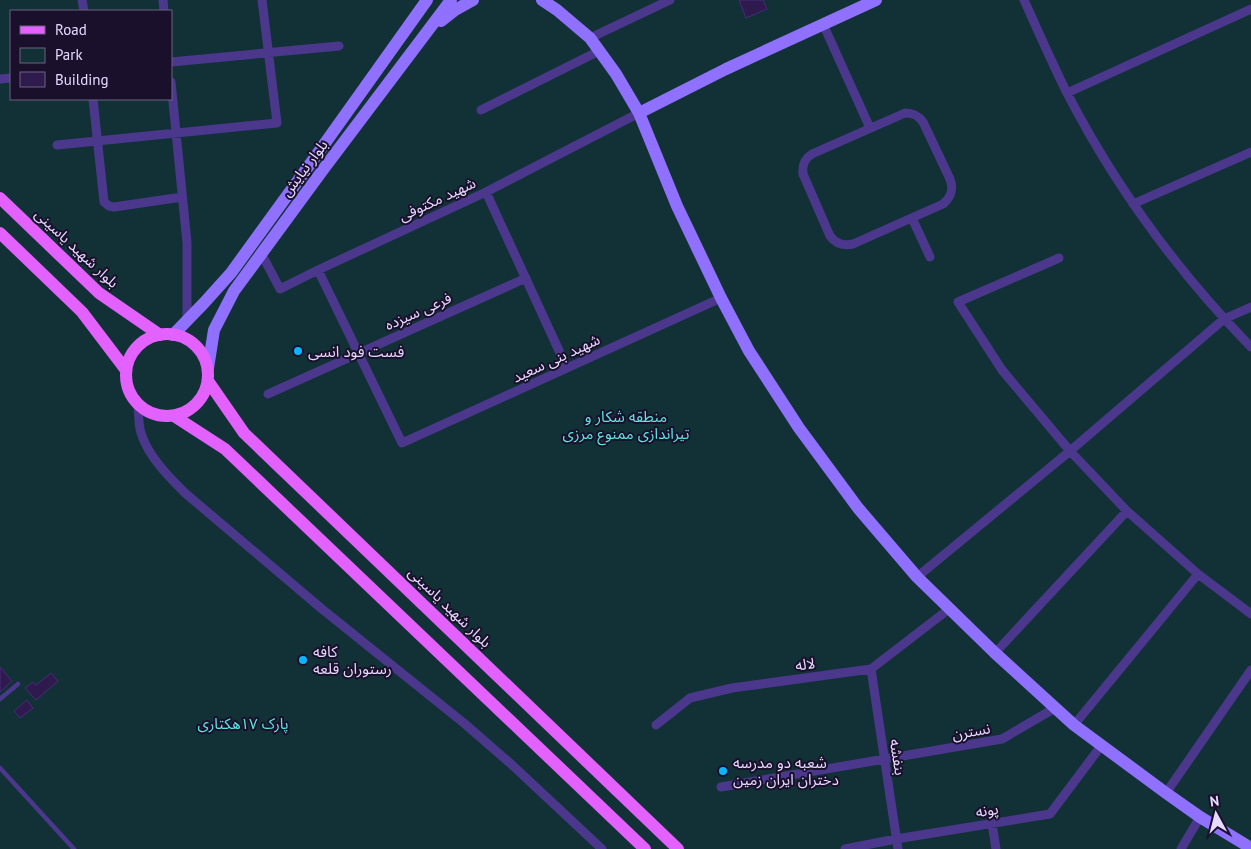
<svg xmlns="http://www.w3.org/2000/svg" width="1251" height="849" font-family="'PT Sans','Noto Sans Arabic',sans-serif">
<rect width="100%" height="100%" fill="#1a102c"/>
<path fill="#123136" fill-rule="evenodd" d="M0,0H1251V849H0ZM11,11H171V99H11Z"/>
<path fill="#2f1a4e" stroke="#4a2b7b" d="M739,0H763L767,9L746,18Z
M0,667L12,681L0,692Z
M51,673L58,681L36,700L25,688L33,682L36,685Z
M27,700L33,708L20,718L14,711Z"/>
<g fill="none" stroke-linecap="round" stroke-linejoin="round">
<path stroke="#4b388d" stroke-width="4.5" d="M0,699L18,684
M0,768L74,849"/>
<path stroke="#4b388d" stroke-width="9" d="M82,0L84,11
M163,0L164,11
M1024,0C1038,31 1052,63 1067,93C1115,186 1178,272 1251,347
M823,24L870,128
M590,38L670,0
M171,62L339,46
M0,79L11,78
M171,82L187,243V320
M1067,93L1251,9
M93,99L104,202L109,206L114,207L182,197
M481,110L599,51
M905,113C913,113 918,115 923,122L950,179C954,190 951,197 943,204L853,244C843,246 836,244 830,236L803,174C802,165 804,159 812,154Z
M57,145L277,123L262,0
M486,192L567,368
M1133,204L1251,152
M912,218L930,257
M261,253L280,289L318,270L486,192L639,113
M1059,258L958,302L1002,370L1070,451L1127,511L1198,574L1251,614
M318,270L402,443L721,298
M268,394L526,278
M138,405C139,414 138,424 141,433C148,456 168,476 185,493L322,609L465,724L511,764L602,849
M917,577L1070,451L1224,319L1251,307
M995,653L1127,511
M871,669L898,849
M656,725L690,698L732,688L871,669L949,609
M1074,725L1198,574
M721,787L1002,739L1055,708
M1166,793L1251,670
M992,823L996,849
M845,849L896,839L1050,814L1101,746
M1181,849L1200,817"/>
<path stroke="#9071ff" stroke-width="12" d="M542,0L557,10L590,38L616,74L639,113L677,206L721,298L749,351L799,428L858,508L917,577L995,653L1074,725L1166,793L1200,817L1251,848
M441,21L455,10L473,0
M639,113L726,69L876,0
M173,335L204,303L231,273L313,160L427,0
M208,368L214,330L234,291L325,167L451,0"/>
<path stroke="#e261ff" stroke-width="12" d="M0,198L99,293L160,335
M0,233L82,312L126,370
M126 375a41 41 0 1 1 82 0a41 41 0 1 1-82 0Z
M208,381L244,433L678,849
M174,416L225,449L645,849"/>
</g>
<g fill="#06b7ff" stroke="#1a102c" stroke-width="2">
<circle cx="298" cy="351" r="5"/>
<circle cx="303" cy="660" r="5"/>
<circle cx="723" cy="771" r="5"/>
</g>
<g text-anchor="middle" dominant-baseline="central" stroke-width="4" stroke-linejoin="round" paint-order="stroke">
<g font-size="15" fill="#e6daff" stroke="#1a102c">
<text transform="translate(304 168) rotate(-53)">بلوار نیایش</text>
<text transform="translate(437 199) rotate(-25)">شهید مکتوفی</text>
<text transform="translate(77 248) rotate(43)">بلوار شهید یاسینی</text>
<text transform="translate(418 311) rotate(-24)">فرعی سیزده</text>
<text transform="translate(556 358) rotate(-25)">شهید بنی سعید</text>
<text transform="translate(450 607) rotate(44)">بلوار شهید یاسینی</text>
<text transform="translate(805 664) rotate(-8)">لاله</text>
<text transform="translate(971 731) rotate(-10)">نسترن</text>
<text transform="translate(898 757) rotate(81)">بنفشه</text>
<text transform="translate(987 810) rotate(-9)">پونه</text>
</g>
<g font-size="15" fill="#e6daff" stroke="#1a102c" text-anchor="start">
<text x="308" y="351">فست فود انسی</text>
<text x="313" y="651">کافه<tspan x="313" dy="17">رستوران قلعه</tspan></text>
<text x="733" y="762">شعبه دو مدرسه<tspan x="733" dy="17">دختران ایران زمین</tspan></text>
</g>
<g font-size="15" fill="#5ee7df" stroke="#1a102c">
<text x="626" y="416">منطقه شکار و<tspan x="626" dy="17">تیراندازی ممنوع مرزی</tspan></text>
<text x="243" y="723">پارک ۱۷هکتاری</text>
</g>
</g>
<rect x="10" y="10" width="162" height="90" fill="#1a102c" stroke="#6c6180"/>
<rect x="20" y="26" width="25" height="8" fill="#e261ff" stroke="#6c6180"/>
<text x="55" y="35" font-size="15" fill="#e6daff">Road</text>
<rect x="20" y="48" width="25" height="15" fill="#123136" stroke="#6c6180"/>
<text x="55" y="60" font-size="15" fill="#e6daff">Park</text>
<rect x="20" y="72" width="25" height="15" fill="#2f1a4e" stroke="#6c6180"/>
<text x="55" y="85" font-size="15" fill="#e6daff">Building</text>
<g transform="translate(1216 814) rotate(353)" stroke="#1a102c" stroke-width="4" paint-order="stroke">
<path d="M0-4L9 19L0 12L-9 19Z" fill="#e6daff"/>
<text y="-8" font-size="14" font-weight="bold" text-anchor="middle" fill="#e6daff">N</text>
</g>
</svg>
